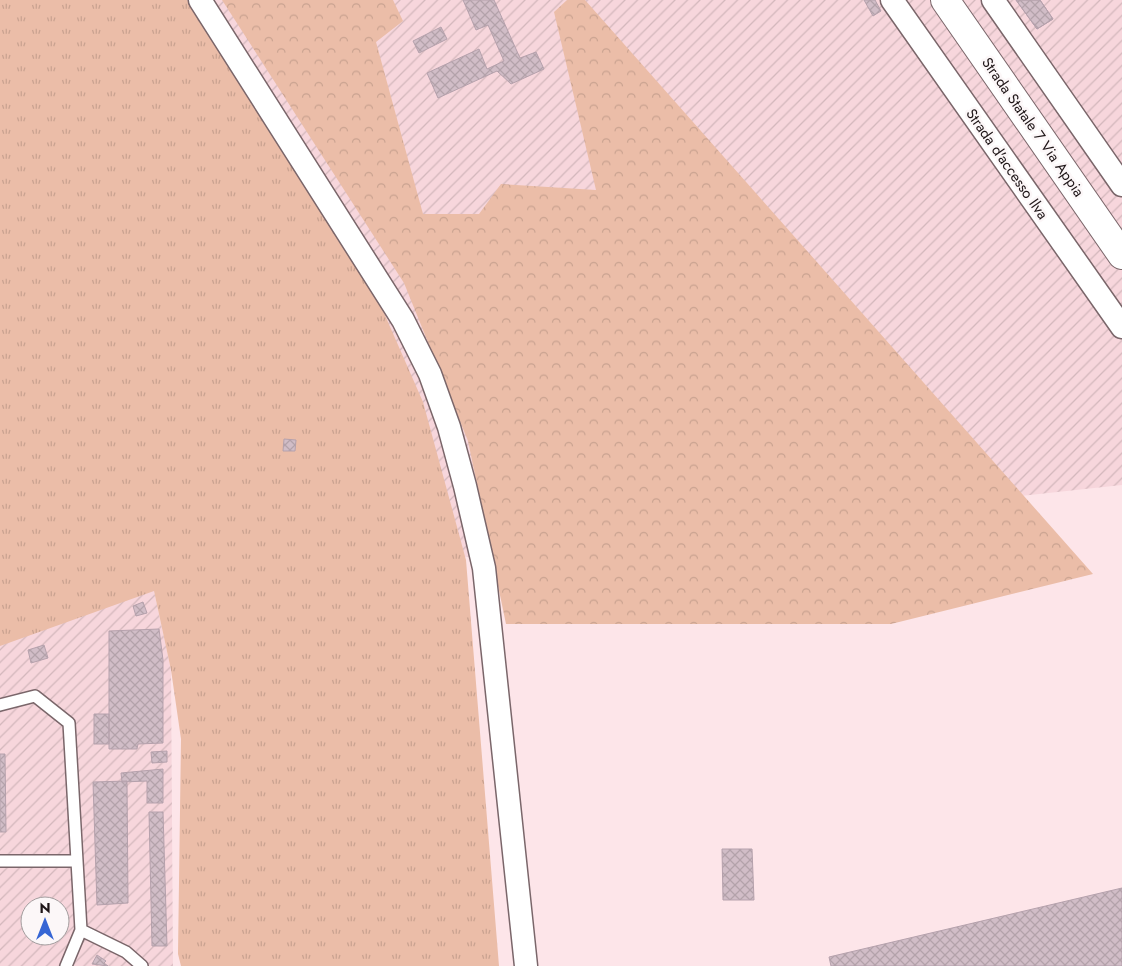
<svg xmlns="http://www.w3.org/2000/svg" width="1122" height="966" font-family="Jost,sans-serif">
<defs>
<pattern id="industrial-furrows" width="10" height="10" patternUnits="userSpaceOnUse" patternTransform="scale(1.25)"><rect width="10" height="10" fill="#f7d6dc"/><path d="M-1 1l2-2M0 10L10 0M9 11l2-2" fill="none" stroke="#d3b7bc"/></pattern>
<pattern id="grass-tufts" width="24" height="20" patternUnits="userSpaceOnUse" patternTransform="scale(1.25)"><rect width="24" height="20" fill="#ebbda8"/><path d="M3 7l-1-3M5 7V3M7 7l1-3M15 17l-1-3M17 17v-4M19 17l1-3" fill="none" stroke="#c9a290"/></pattern>
<pattern id="forest-crowns" width="20" height="18" patternUnits="userSpaceOnUse" patternTransform="scale(1.25)"><rect width="20" height="18" fill="#ebbda8"/><path d="M2 6a3 3 0 1 1 6 0M12 15a3 3 0 1 1 6 0" fill="none" stroke="#c9a290"/></pattern>
<pattern id="building-cross-hatch" width="8" height="8" patternUnits="userSpaceOnUse" patternTransform="scale(1.25)"><rect width="8" height="8" fill="#d1bdc7"/><path d="M0 0l8 8M0 8l8-8" fill="none" stroke="#b3a2aa"/></pattern>
</defs>
<rect width="100%" height="100%" fill="#fde5e9"/>
<path fill="url(#industrial-furrows)" fill-rule="evenodd" d="M0,0H1122V485L154,591L171,670L173,966H0ZM30,906H60V936H30Z"/>
<path fill="url(#grass-tufts)" d="M0,0H187L377,297L423,402L466,560L499,966H181L178,954L181,739L171,670L154,591L0,646Z"/>
<path fill="url(#forest-crowns)" d="M222,0H393L403,21L376,42L423,214H479L501,184L596,190L554,12L567,0H585L1093,574L891,624H506L468,441L404,283Z"/>
<path fill="url(#building-cross-hatch)" stroke="#b5a1ac" d="M463,0H494L520,58L536,52L544,69L511,84L497,71L438,98L427,73L479,49L487,69L504,61L488,25L476,30Z
M864,0H875L881,11L873,16Z
M1016,0H1040L1053,19L1037,29Z
M1016,0H1040L1053,19L1037,29Z
M441,27L447,39L419,53L413,41Z
M284,439L296,440L295,451H283Z
M143,602L147,613L136,616L133,606Z
M159,629L163,660V743L138,744L137,749H109V631Z
M44,645L48,658L31,663L28,650Z
M94,714H109V744H94Z
M167,751V762L152,763L151,752Z
M0,754H5L6,832H0Z
M163,769V803H147V781L122,782L121,773Z
M127,781L128,903L97,905L93,782Z
M149,812H163L167,946H152Z
M722,849H752L754,900H723Z
M1122,888V966H831L829,957Z
M97,955L106,961L104,963L108,966L92,964Z"/>
<g fill="none" stroke-linecap="round" stroke-linejoin="round">
<g stroke="#7a666a" stroke-width="14">
<path id="service" d="M0,705L35,696L69,723L81,930L66,966
M0,861H77
M81,930L126,952L142,966"/>
</g>
<g stroke="#7a666a" stroke-width="25">
<path id="minor" d="M200,0L403,320L430,374L449,427L465,486L484,568L526,966
M892,0L1122,327
M993,0L1122,185"/>
</g>
<g stroke="#7a666a" stroke-width="30">
<path id="primary" d="M945,0L1122,255"/>
</g>
<use href="#service" stroke="#fff" stroke-width="11"/>
<use href="#minor" stroke="#fff" stroke-width="22"/>
<use href="#primary" stroke="#fff" stroke-width="28"/>
</g>
<g text-anchor="middle" dominant-baseline="central" stroke-width="5" stroke-linejoin="round" paint-order="stroke">
<g font-size="15" fill="#1e1517" stroke="#fcf7f8">
<text transform="translate(1033 127) rotate(55)">Strada Statale 7 Via Appia</text>
<text transform="translate(1007 164) rotate(55)">Strada d'accesso Ilva</text>
</g>
</g>
<g transform="translate(45 921)"><circle r="24" fill="#fcf7f8" stroke="#a39d9e"/>
<path d="M0-4L9 19L0 12L-9 19Z" fill="#3665d4"/>
<text y="-8" font-size="14" font-weight="bold" text-anchor="middle" fill="#1e1517">N</text>
</g>
</svg>
